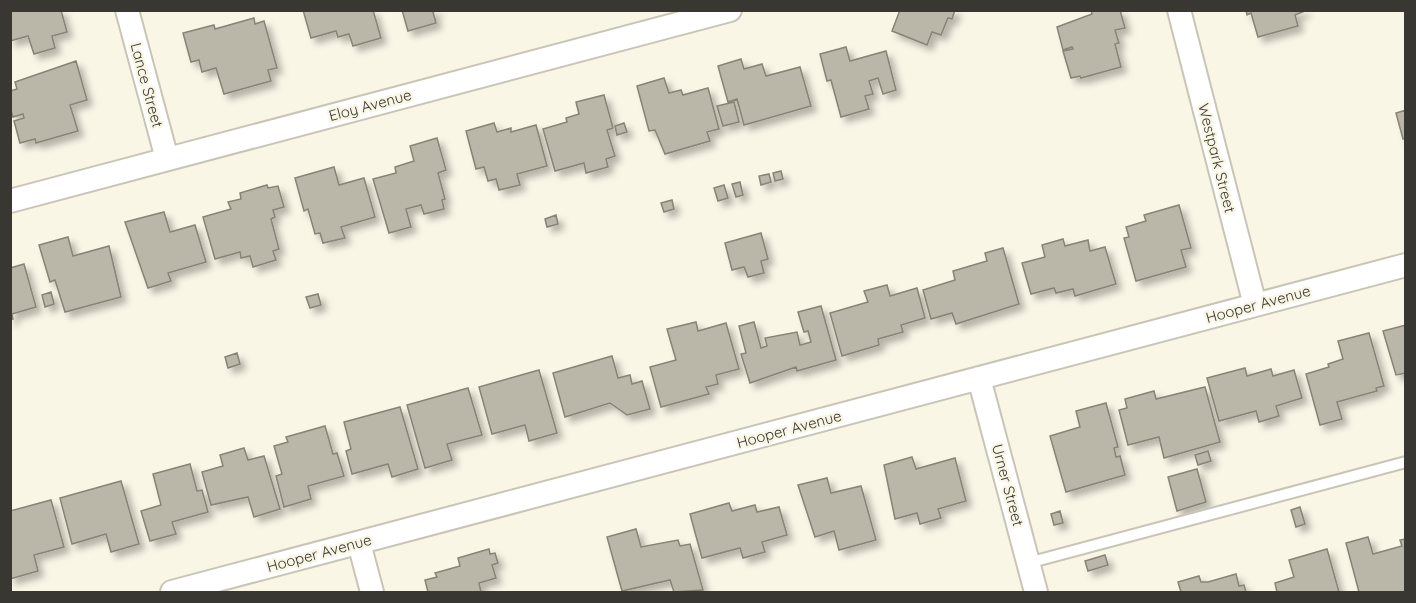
<svg xmlns="http://www.w3.org/2000/svg" width="1416" height="603" font-family="Quicksand,sans-serif">
<defs>
<filter id="shadow"><feDropShadow dx="5.5" dy="5.5" stdDeviation="3" flood-color="#0004"/></filter>
</defs>
<rect width="100%" height="100%" fill="#faf6e6"/>
<path fill="#bbb7a8" stroke="#878375" stroke-width="1.5" filter="url(#shadow)" d="M10,10H61L67,32L52,36L55,48L34,54L28,36L10,41Z
M303,10H373L381,38L353,46L349,34L338,37L336,31L311,38Z
M402,10H438L433,12L436,23L408,31Z
M900,10H955L952,19L948,18L941,35L932,32L927,45L892,31Z
M1091,10H1120L1125,28L1115,30L1119,43L1115,44L1121,67L1081,78L1080,76L1071,78L1063,51L1073,49L1072,47L1063,50L1057,27L1092,14Z
M1246,10H1305V11L1295,15L1298,26L1258,37L1251,13L1247,15Z
M254,18L255,24L264,21L277,68L268,70L271,81L224,94L216,68L202,72L199,60L191,62L183,33L214,25L215,29Z
M846,47L850,61L886,51L896,90L883,94L878,78L869,81L873,94L865,96L869,109L841,117L831,80L827,81L820,54Z
M741,59L744,69L762,64L766,76L800,67L811,106L744,125L737,99L728,102L718,66Z
M76,61L87,100L70,105L78,131L36,143L35,139L20,143L14,121L24,118L23,114L13,117L10,108V91L17,89L15,82Z
M664,78L669,93L681,90L683,95L708,88L719,129L707,132L710,141L665,154L655,130L649,131L637,86Z
M604,95L613,128L607,130L615,156L606,159L608,167L586,173L584,163L555,171L543,129L567,122L566,118L579,114L576,102Z
M734,102L739,122L723,126L717,106Z
M1406,110V138L1403,139L1396,113Z
M494,123L497,132L511,128V132L536,125L547,166L517,174L520,185L499,190L496,179L488,181L484,167L476,169L466,131Z
M624,123L627,132L617,135L615,126Z
M437,138L446,170L438,173L445,199L442,200L444,209L424,214L421,205L406,209L411,227L389,233L373,179L396,173L395,167L414,161L410,146Z
M334,167L339,185L364,178L375,217L341,227L345,238L323,243L320,233L315,234L308,209L304,211L295,178Z
M781,171L783,179L775,181L773,173Z
M769,174L771,182L761,185L759,176Z
M740,182L743,195L736,197L732,184Z
M267,185L268,188L278,186L284,207L273,210L275,217L271,219L279,249L273,251L276,260L253,267L250,256L241,258L240,252L215,259L203,217L231,209L228,202L241,199L240,193Z
M724,185L728,198L718,201L714,188Z
M672,200L674,209L664,212L661,203Z
M1179,205L1191,248L1181,250L1186,267L1136,281L1124,238L1129,237L1126,227L1146,221L1144,215Z
M164,212L170,232L195,225L206,262L168,273L171,281L148,288L125,222Z
M556,215L558,224L547,227L545,219Z
M761,233L768,259L761,261L764,273L748,277L744,267L732,270L725,243Z
M68,237L73,256L109,246L121,297L65,312L55,280L50,282L39,245Z
M1063,239L1065,246L1088,240L1090,251L1105,247L1116,284L1075,296L1073,289L1056,293L1054,288L1031,294L1022,263L1045,257L1042,245Z
M1003,248L1019,304L956,324L952,313L931,319L923,290L955,280L953,271L987,261L985,253Z
M24,264L36,307L12,314L13,319L10,320V268Z
M887,285L890,296L917,288L925,318L901,325L903,332L878,339L879,345L842,356L830,313L868,302L864,291Z
M51,292L54,304L45,307L42,295Z
M318,294L321,305L310,308L306,297Z
M821,306L836,360L797,371L796,367L750,383L741,354L746,353L739,326L754,322L761,348L767,346L765,338L797,332L800,345L804,344L811,342L808,331L804,332L803,329L798,312Z
M696,322L698,331L726,323L739,369L716,375L718,384L706,387L709,394L661,407L650,367L676,360L667,329Z
M1406,325V373L1396,375L1383,331Z
M1369,333L1384,386L1376,388L1377,391L1337,402L1342,419L1320,425L1306,374L1329,367L1328,364L1343,359L1338,341Z
M237,353L240,364L228,368L225,357Z
M612,356L618,378L630,375L632,384L642,381L650,409L627,415L610,403L565,417L553,373Z
M1245,368L1247,376L1271,369L1273,376L1294,370L1302,398L1276,406L1279,416L1259,422L1256,411L1219,421L1207,378Z
M539,370L557,433L529,441L525,425L492,434L479,387Z
M1205,387L1220,442L1164,458L1159,437L1128,445L1119,410L1127,408L1125,399L1154,391L1156,399Z
M468,388L482,435L447,444L452,460L425,468L407,405Z
M1106,403L1118,447L1114,448L1116,457L1120,456L1125,475L1066,492L1050,436L1080,427L1076,411Z
M400,407L418,469L392,477L388,464L352,474L346,451L351,449L344,422Z
M325,426L333,454L337,453L344,476L308,486L311,499L284,507L276,476L282,474L274,446L288,442L286,437Z
M244,448L248,460L264,456L280,509L254,517L248,497L211,505L202,472L223,466L220,455Z
M1208,451L1211,461L1198,465L1195,455Z
M912,457L916,469L955,458L966,501L938,509L941,518L920,524L917,513L895,519L884,465Z
M190,464L197,491L202,490L208,512L172,522L176,534L150,541L141,511L161,505L153,474Z
M1197,469L1206,502L1177,511L1168,477Z
M827,478L831,493L861,486L876,540L839,550L834,531L815,537L798,485Z
M121,481L139,544L111,552L106,534L72,544L60,498Z
M51,500L64,547L34,555L38,571L10,579V511Z
M729,503L732,511L755,505L757,512L779,507L787,535L762,542L765,552L743,558L740,548L702,558L690,514Z
M1300,507L1305,524L1296,527L1291,510Z
M1060,511L1063,523L1054,525L1051,514Z
M636,529L641,547L678,540L680,546L690,544L703,590L674,592L670,580L622,591L607,537Z
M1368,537L1373,554L1402,546L1400,540L1406,539V592H1359L1346,543Z
M489,549L490,554L495,553L498,563L492,565L496,578L479,583L481,592H428L425,580L437,577L435,573L460,566L458,558Z
M1327,549L1339,592H1277L1275,583L1294,577L1289,560Z
M1105,555L1108,565L1088,571L1085,561Z
M1236,574L1239,586L1244,585L1246,592H1181L1178,582L1199,576L1201,582H1208Z"/>
<g fill="none" stroke-linecap="round" stroke-linejoin="round">
<g stroke="#c9c5b6" stroke-width="14">
<path id="lane" d="M1028,563L1406,462"/>
</g>
<g stroke="#c9c5b6" stroke-width="26">
<path id="street" d="M127,10L167,159
M1179,10L1255,305
M10,201L730,10
M979,378L1036,592
M359,543L372,592
M172,592L1406,265"/>
</g>
<use href="#lane" stroke="#fff" stroke-width="10"/>
<use href="#street" stroke="#fff" stroke-width="22"/>
</g>
<g text-anchor="middle" dominant-baseline="central" stroke-width="5" stroke-linejoin="round" paint-order="stroke">
<g font-size="15" fill="#383731" stroke="#faf6e6">
<text transform="translate(147 85) rotate(75)">Lance Street</text>
<text transform="translate(370 105) rotate(-15)">Eloy Avenue</text>
<text transform="translate(1217 158) rotate(76)">Westpark Street</text>
<text transform="translate(1258 304) rotate(-15)">Hooper Avenue</text>
<text transform="translate(789 429) rotate(-15)">Hooper Avenue</text>
<text transform="translate(1008 485) rotate(75)">Urner Street</text>
<text transform="translate(319 553) rotate(-15)">Hooper Avenue</text>
</g>
</g>
<rect width="1416" height="603" fill="none" stroke="#383731" stroke-width="24"/>
</svg>
